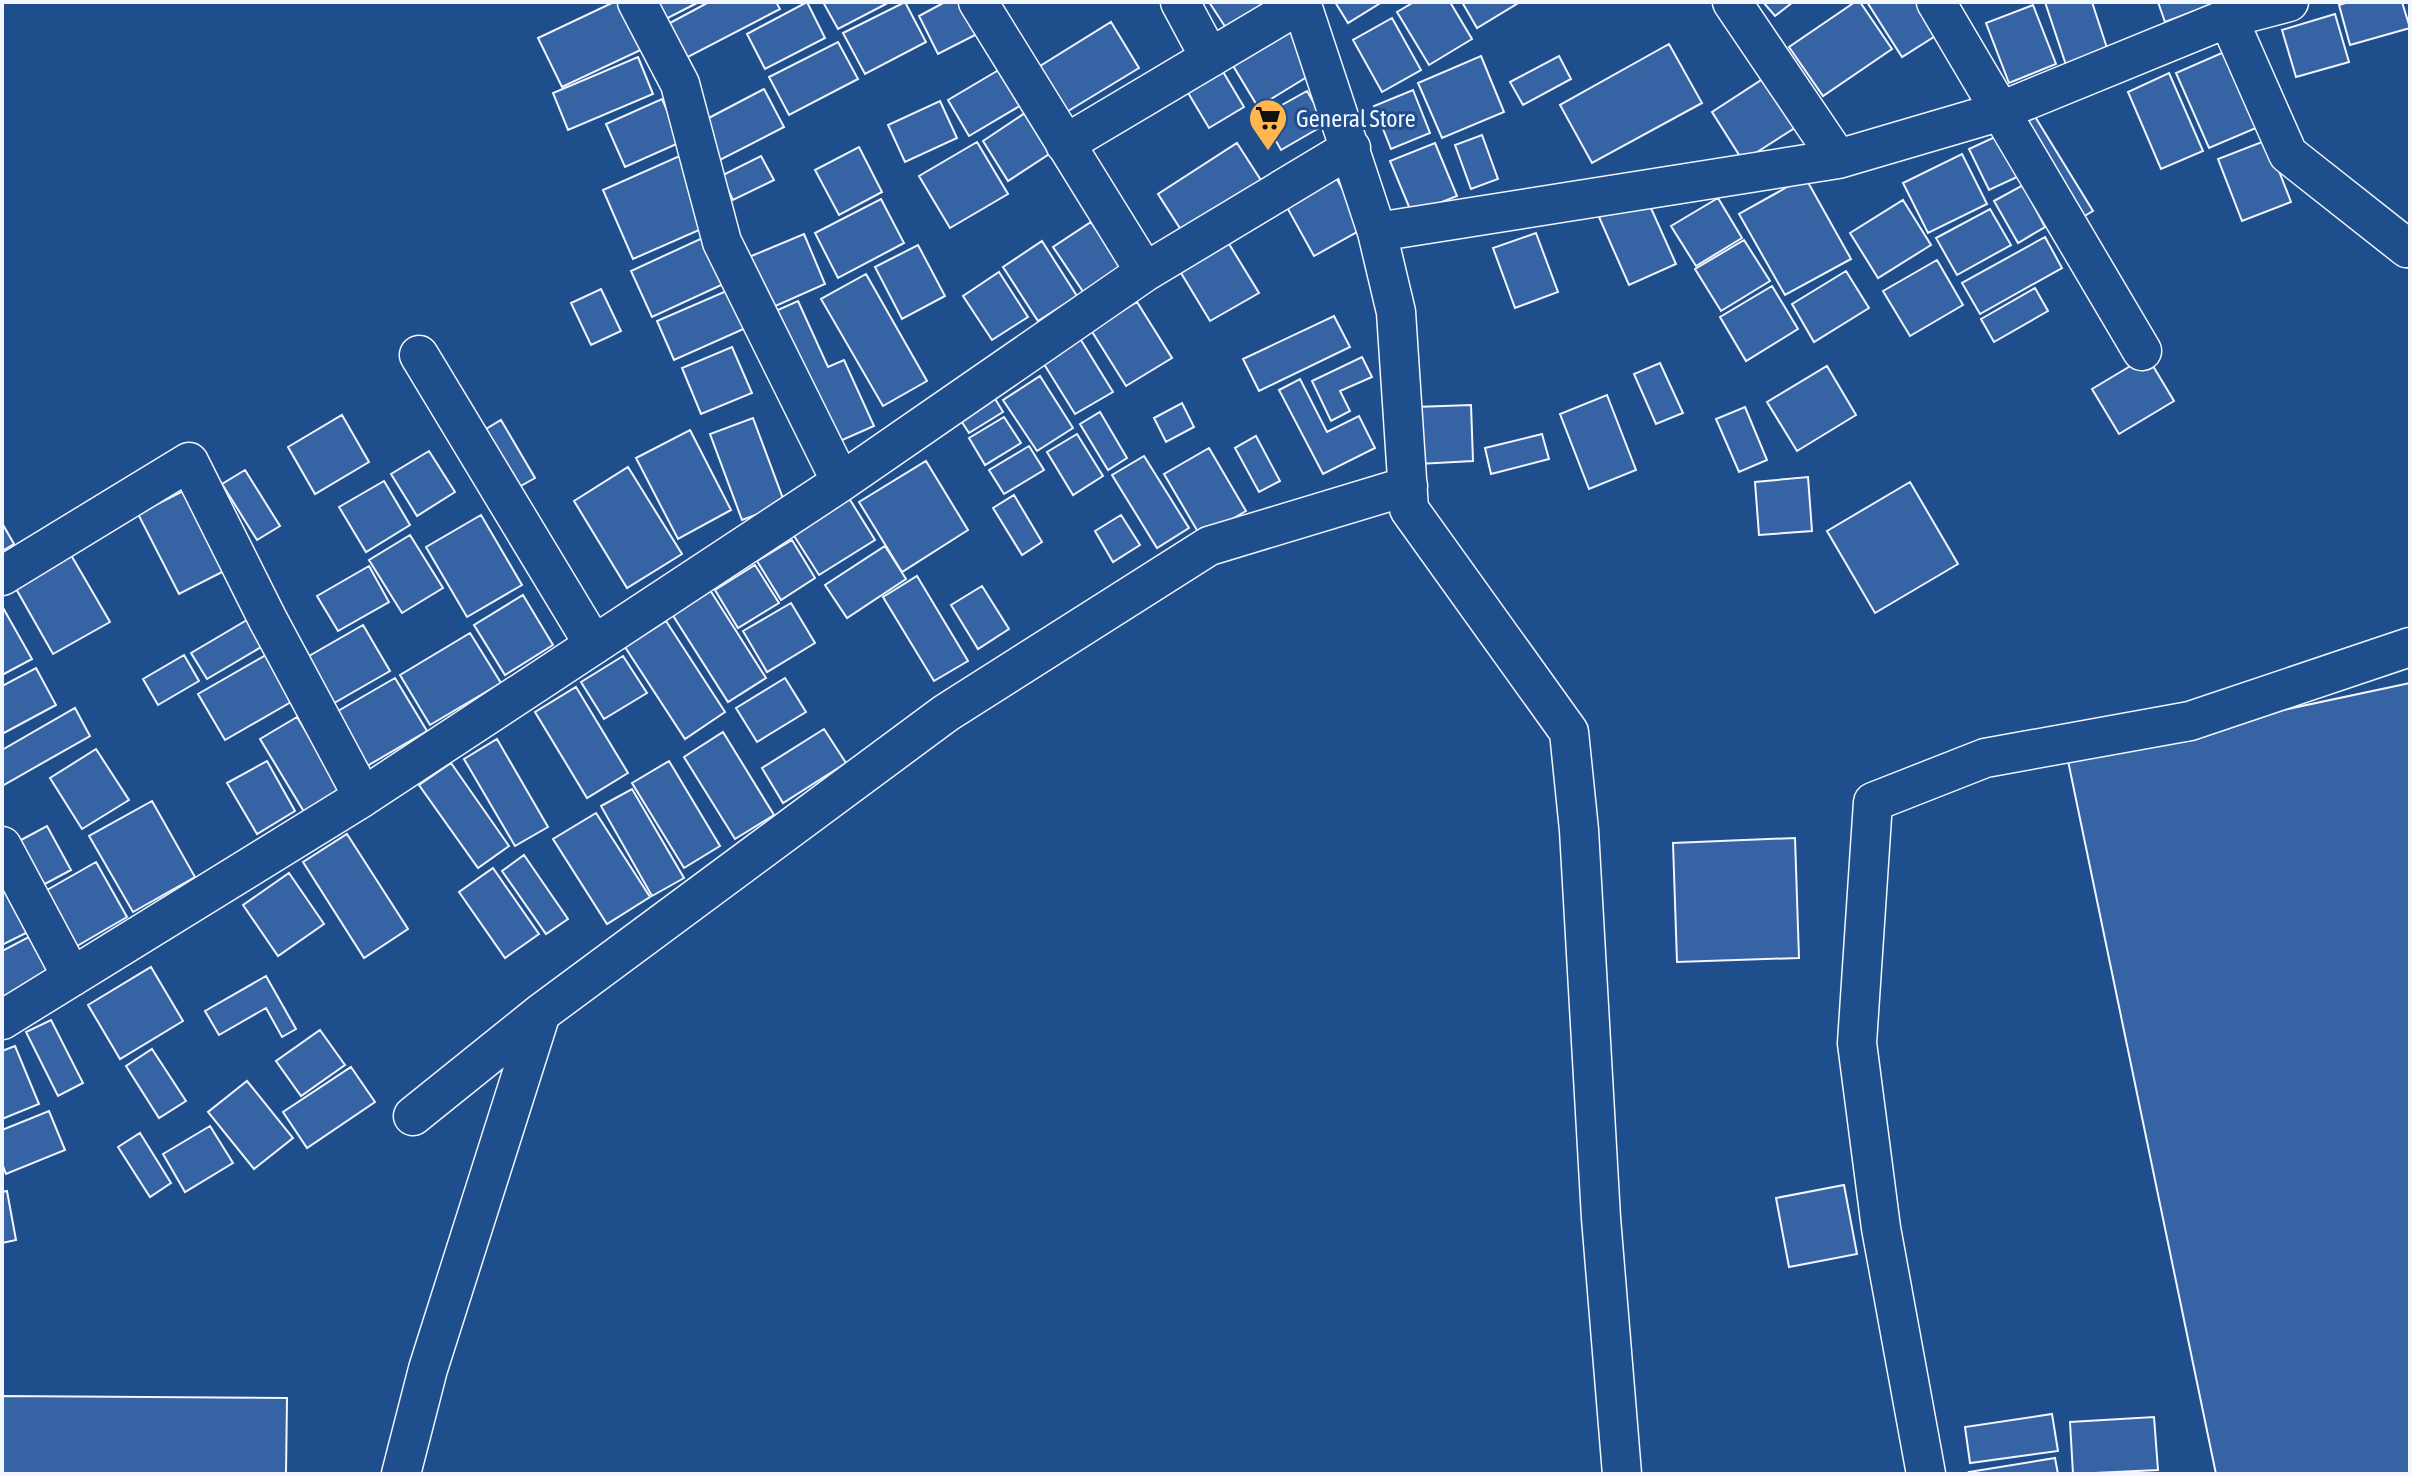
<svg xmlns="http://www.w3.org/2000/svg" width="2412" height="1476" font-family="'Asap Condensed',sans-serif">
<rect width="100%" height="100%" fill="#1f4e8c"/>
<path fill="#3563a3" stroke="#f2f6ff" stroke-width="2" d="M614,2H626L647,47L562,87L538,38Z
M655,2H699L664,20Z
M709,2H776L780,9L686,58L668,24Z
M807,2L825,38L765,69L747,34Z
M823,2H885L886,4L838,29Z
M905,2L926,42L865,74L843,33Z
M945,2H966L981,32L938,54L919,16Z
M1209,2H1268L1226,28Z
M1335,2H1382L1348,23Z
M1414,2H1450L1472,39L1429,65L1397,12Z
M1462,2H1520L1477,28Z
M1763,2H1793L1775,16Z
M1855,2H1860L1892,49L1823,96L1789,47Z
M1867,2H1932L1948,28L1902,57Z
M2045,2H2092L2108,51L2066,65Z
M2158,2H2209L2211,5L2165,22Z
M2349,2H2402L2410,28L2350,45L2339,5Z
M2033,5L2056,64L2009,83L1986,23Z
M2335,14L2349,62L2296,77L2282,30Z
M1392,18L1421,70L1382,92L1353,40Z
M1111,22L1139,68L1060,116L1032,71Z
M1291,22L1320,69L1258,107L1229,59Z
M838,42L858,79L789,115L769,77Z
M1669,44L1702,103L1592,163L1560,105Z
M2224,52L2256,128L2209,148L2176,73Z
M1481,56L1504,112L1442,138L1418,83Z
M1559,56L1571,79L1523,105L1510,82Z
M638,57L653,94L568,130L553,93Z
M1219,65L1244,107L1209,128L1184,86Z
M1002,68L1023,104L969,136L948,100Z
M2169,73L2203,151L2161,169L2128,92Z
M1769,75L1801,124L1743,161L1712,112Z
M764,89L784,127L720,160L701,122Z
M1413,90L1430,133L1391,149L1374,106Z
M1307,91L1326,124L1281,150L1262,116Z
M662,99L681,142L625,167L606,124Z
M940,101L957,138L905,162L888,125Z
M1031,109L1057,149L1008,181L983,141Z
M2034,115L2093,211L2071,224L2013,128Z
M1482,135L1498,179L1471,189L1455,145Z
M1997,136L2017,177L1989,190L1969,149Z
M2267,140L2291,202L2242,221L2218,159Z
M977,142L1008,194L950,228L919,176Z
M1237,143L1264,185L1185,236L1158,194Z
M1435,143L1457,196L1412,214L1390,161Z
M859,147L882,192L839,215L815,170Z
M684,154L715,223L633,259L603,190Z
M1962,154L1987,204L1928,233L1903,183Z
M761,156L774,180L733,200L721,176Z
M1334,174L1364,228L1314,256L1284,202Z
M1805,177L1851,259L1785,295L1739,214Z
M2023,185L2045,227L2018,243L1994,201Z
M1646,197L1676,264L1629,285L1599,217Z
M1718,198L1742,238L1696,266L1671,226Z
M881,199L904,243L838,278L815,233Z
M1903,200L1931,245L1878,278L1850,233Z
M1990,209L2011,245L1957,275L1936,238Z
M1091,222L1124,271L1086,296L1053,247Z
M1536,233L1558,292L1515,308L1493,248Z
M804,234L825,284L771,308L749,257Z
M709,235L730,281L652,317L631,271Z
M2045,237L2062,268L1980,314L1962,283Z
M1226,239L1259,293L1210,321L1178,268Z
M1744,240L1770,281L1721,311L1695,269Z
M1042,241L1077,296L1038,321L1003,267Z
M918,245L945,296L902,319L875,267Z
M1937,260L1963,305L1910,336L1883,291Z
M1846,271L1869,308L1814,342L1792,304Z
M999,272L1028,317L992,340L963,296Z
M866,274L927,381L883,406L821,299Z
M1772,286L1798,329L1746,361L1720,317Z
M2035,288L2048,311L1994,342L1981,319Z
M601,289L621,331L591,345L571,303Z
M731,289L748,327L674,360L657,321Z
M798,301L828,367L844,360L874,426L831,445L771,313Z
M1137,302L1172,358L1126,386L1091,330Z
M1334,316L1350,347L1259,391L1243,359Z
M1076,332L1113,392L1075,414L1039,356Z
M732,347L752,393L701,414L682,368Z
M2147,356L2174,401L2119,434L2092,389Z
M1362,357L1372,377L1340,391L1350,411L1331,421L1312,381Z
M1660,363L1683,413L1656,424L1634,374Z
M1827,366L1856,415L1797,451L1767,402Z
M1040,376L1073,428L1037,451L1003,400Z
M1300,379L1327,432L1359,416L1375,448L1323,474L1279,390Z
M991,392L1003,412L969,433L956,413Z
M1607,395L1636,470L1589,489L1560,414Z
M1182,403L1194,427L1166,442L1154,418Z
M1471,405L1473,461L1418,464L1415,407Z
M1745,407L1767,460L1739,472L1716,419Z
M1100,412L1127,458L1108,470L1080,424Z
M342,415L369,462L315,494L288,447Z
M1004,417L1021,443L985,465L969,438Z
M753,418L785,504L742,520L710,434Z
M501,420L535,478L510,492L476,435Z
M690,430L731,510L678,539L636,458Z
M1077,434L1103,476L1073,495L1047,452Z
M1542,434L1549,459L1491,474L1485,448Z
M1256,436L1280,481L1259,492L1235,448Z
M1029,446L1044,470L1004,494L989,470Z
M1209,448L1246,511L1201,537L1164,474Z
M429,451L455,492L417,516L391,474Z
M1144,456L1189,528L1157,548L1112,475Z
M926,461L968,530L902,572L859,502Z
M628,467L682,554L627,588L574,501Z
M245,470L280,526L257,540L222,484Z
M1808,477L1812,531L1759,535L1755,482Z
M384,481L410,525L366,552L339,507Z
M1910,482L1958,564L1875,613L1827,531Z
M189,488L230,568L179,594L138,514Z
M847,495L875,540L819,575L791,531Z
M1014,495L1042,542L1022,555L993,508Z
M481,515L522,585L467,617L426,547Z
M1121,515L1140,545L1113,562L1095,531Z
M2,523L14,544L2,551Z
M410,535L443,588L402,613L369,560Z
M792,540L815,578L781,600L757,561Z
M885,546L906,579L847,618L825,585Z
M71,555L110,622L53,654L15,587Z
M755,565L779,603L738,628L715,590Z
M369,566L389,602L338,631L317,596Z
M917,576L968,661L934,681L883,597Z
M982,586L1009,629L978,649L951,605Z
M710,590L766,678L728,702L672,614Z
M523,595L553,645L505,675L474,625Z
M791,603L815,643L767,672L743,631Z
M2,606L32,659L2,675Z
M252,617L268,643L207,679L191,653Z
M666,621L725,712L685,739L625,647Z
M363,625L390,671L329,706L302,660Z
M470,633L501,683L430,725L400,675Z
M271,652L298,698L225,740L198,694Z
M184,655L199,681L158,705L143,679Z
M623,656L647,693L604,719L581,682Z
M36,668L56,705L2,734V686Z
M395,678L427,731L362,769L331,715Z
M785,678L806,712L757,742L736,708Z
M2410,683V1474H2216L2067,756Z
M576,687L628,773L587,798L535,712Z
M75,708L90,736L2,786V750Z
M297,717L343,792L306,815L260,739Z
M824,729L846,763L783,803L762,768Z
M723,732L774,815L735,839L684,757Z
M497,739L548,827L515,846L464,759Z
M96,749L129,800L82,829L50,778Z
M267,761L295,811L257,834L227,783Z
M669,761L720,846L684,868L632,783Z
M451,763L509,846L478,868L419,785Z
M632,789L684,878L652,896L601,806Z
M152,801L195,877L133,912L89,836Z
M596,813L650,897L607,924L553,839Z
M47,826L71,870L30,892L6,848Z
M347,834L408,929L364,958L303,862Z
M1795,838L1799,958L1677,962L1673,843Z
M524,855L568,919L546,934L502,871Z
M96,862L127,917L65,953L33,898Z
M493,868L539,934L505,958L459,892Z
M289,873L324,924L278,956L243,905Z
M2,883L34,929L2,945Z
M42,930L62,969L2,1000V951Z
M151,967L183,1021L120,1059L88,1005Z
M266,976L296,1029L282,1037L266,1008L219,1035L205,1011Z
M51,1020L83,1083L58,1096L26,1032Z
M320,1030L345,1065L301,1096L276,1061Z
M15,1046L39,1104L2,1119V1051Z
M152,1049L186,1101L159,1118L126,1066Z
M351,1067L375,1102L307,1148L283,1112Z
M247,1081L293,1138L254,1169L208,1112Z
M49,1111L65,1150L6,1174L2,1163V1130Z
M210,1126L233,1163L185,1192L163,1154Z
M140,1133L171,1183L150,1197L118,1147Z
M1844,1185L1857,1254L1789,1267L1776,1198Z
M7,1191L16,1240L2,1243V1192Z
M2,1396L287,1398L286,1474H2Z
M2052,1414L2058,1451L1970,1463L1965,1427Z
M2154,1417L2158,1470L2073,1474L2070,1422Z
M2055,1458L2058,1474H1970L1969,1472Z"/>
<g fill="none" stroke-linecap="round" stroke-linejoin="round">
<g stroke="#f2f6ff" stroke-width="41">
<path id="minor" d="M637,2L680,84L722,242L841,482
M978,2L1145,272
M1180,2L1210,58
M1301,2L1377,232L1396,312L1409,509L1569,732L1579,830L1601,1218L1622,1474
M1732,2L1838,159
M1936,2L2142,351
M2228,18L2288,154L2407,248L2410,247
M1065,144L1302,3
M1377,232L1838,159L1998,112L2228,18L2289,2
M419,355L594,645
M2,576L189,462L268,620L363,797
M2,846L72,977
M2,1020L363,797L841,482L1145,272L1351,148
M413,1116L541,1013L946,713L1209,546L1408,486
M401,1474L428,1369L541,1013
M1926,1474L1881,1228L1857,1043L1873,802L1985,758L2190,721L2410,647"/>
</g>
<use href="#minor" stroke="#1f4e8c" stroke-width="38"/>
</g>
<defs>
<g id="supermarket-pin" transform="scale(2)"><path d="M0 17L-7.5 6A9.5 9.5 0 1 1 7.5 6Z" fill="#ffb74d" stroke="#1f4e8c"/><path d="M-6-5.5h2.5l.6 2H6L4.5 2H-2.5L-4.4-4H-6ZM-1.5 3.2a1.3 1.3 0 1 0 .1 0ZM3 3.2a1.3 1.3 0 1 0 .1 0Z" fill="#111"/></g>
</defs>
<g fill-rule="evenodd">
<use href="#supermarket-pin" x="1268" y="118"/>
</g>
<g text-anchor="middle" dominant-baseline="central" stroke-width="6" stroke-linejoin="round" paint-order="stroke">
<g font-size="24" fill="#f2f6ff" stroke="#1f4e8c" text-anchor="start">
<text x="1296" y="118">General Store</text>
</g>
</g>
<rect width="2412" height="1476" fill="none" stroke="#f2f6ff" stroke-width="8"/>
</svg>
